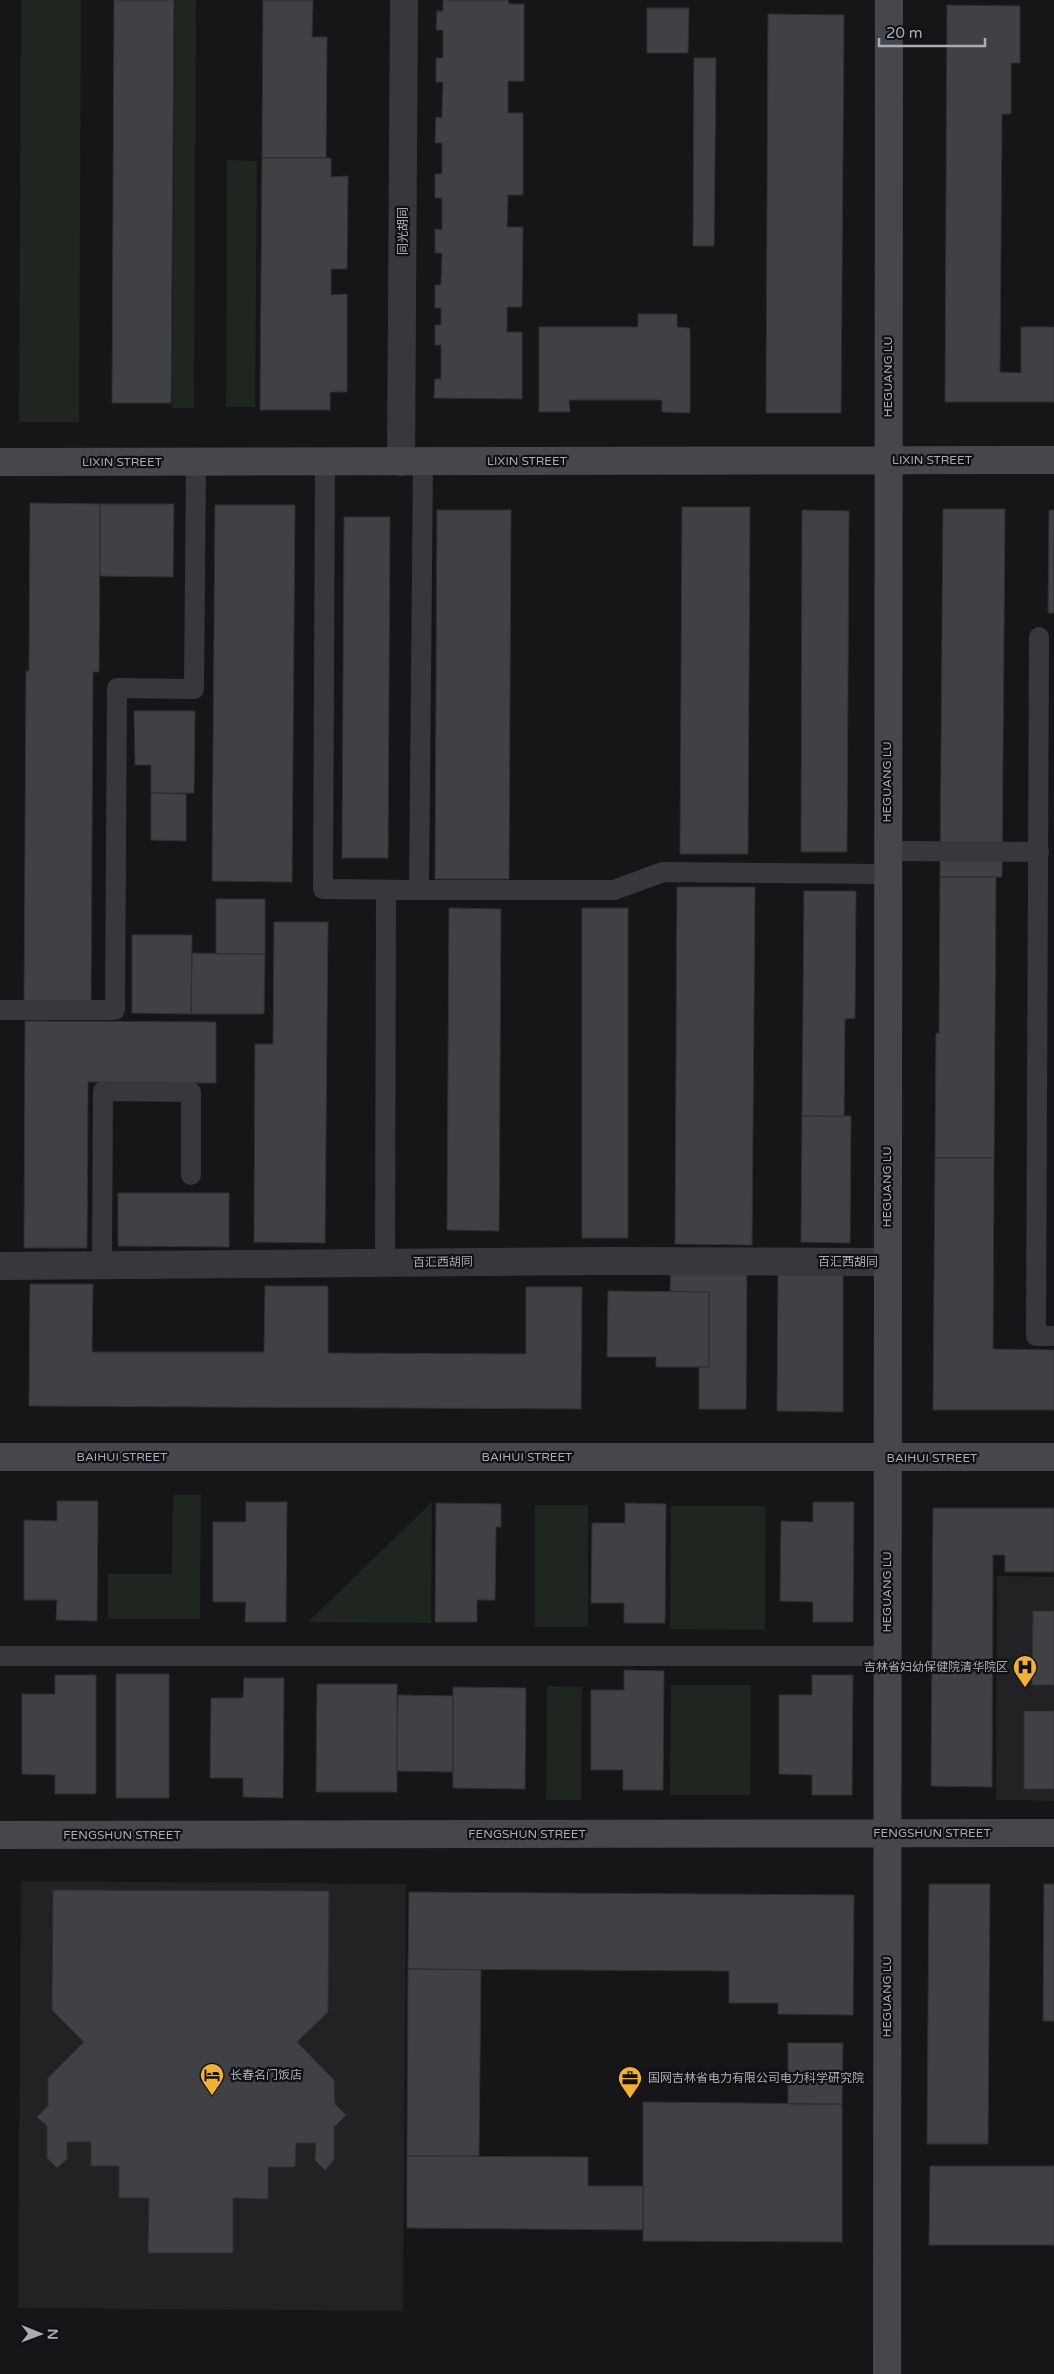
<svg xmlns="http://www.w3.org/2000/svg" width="1054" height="2374" font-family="'Varela Round','Noto Sans SC',sans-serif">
<rect width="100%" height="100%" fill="#161618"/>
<path fill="#222225" d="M997,1576L1054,1577V1801L996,1800Z
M21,1881L406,1884L403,2311L18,2308Z"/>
<path fill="#1e261f" d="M21,0H81L79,422H19Z
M175,0H196L194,408H172Z
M227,160L257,161L255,407H226Z
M173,1495H201L200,1619H108V1574H172Z
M432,1502L431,1623L308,1622Z
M535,1505H588V1627H535Z
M671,1506H766L765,1630L670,1629Z
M671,1685H751L750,1795H670Z
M547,1686L582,1687L581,1800H546Z"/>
<path fill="#404145" stroke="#303034" d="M114,0H174L171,403H112Z
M263,0H313L312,37H327L326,158H262Z
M443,0H508L509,4H524V81H508V113H523V195H508L507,227H523L522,307H507V332H522V399L434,398L435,379H441V345H435V325H441V308H435V285H441L442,253H435V229L442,230V198H435V174H442V143H435L436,117L442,118L443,82H436V58H443V30H436L437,11H443Z
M947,5L1020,6V63H1011V114H1002L1000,372L1021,373V327H1054V402H945Z
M647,8H689L688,53H647Z
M768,14L844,15L841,413H766Z
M694,58H716L714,246H693Z
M262,158H331V177L348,176L347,269H331V295L347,294V392H330V410H260Z
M638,314H677V327L690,328V413L662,412V400H569L570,412H539V327H638Z
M30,503L100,504L99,672H93L91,1002L24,1001L26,671H29Z
M100,504H174L173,577L100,576Z
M215,505H295L292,882L212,881Z
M682,507H750L748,854H680Z
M943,509H1005L1002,877H940Z
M437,510H511L509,879H435Z
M802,510L849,511L847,852H801Z
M1049,510H1054V613H1048Z
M344,517H390L388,858H342Z
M134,711H195L194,793H151V765H135Z
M151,793L186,794V841L151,840Z
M940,877H996L994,1158H935L936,1033L939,1034Z
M677,887H755L752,1245L675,1244Z
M804,891H856L855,1018L845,1019L844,1117L802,1116Z
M216,899H265V954H216Z
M449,908L501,909L499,1231L447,1230Z
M582,908H628V1238H582Z
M274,922H328L325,1243L254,1242L255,1044H273Z
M132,935H192L191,1014L132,1013Z
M192,953L265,954L264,1014H191Z
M25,1021L216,1022V1083L88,1082L87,1248H24Z
M802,1116H851L850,1243L801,1242Z
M935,1158H994L993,1349L1054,1350V1410H933Z
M118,1193H229V1247L118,1246Z
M671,1267L747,1268L746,1409H699V1367H709V1292L670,1291Z
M778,1274H843V1412L777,1411Z
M30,1284H93L92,1352H264L265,1286H328V1353L526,1354V1287H582L581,1409L29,1406Z
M608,1291L709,1292V1367H656V1357H607Z
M57,1501H98L97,1621L56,1620L57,1600H24V1520L57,1521Z
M246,1502H287L286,1622H245L246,1602H213V1522H246Z
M813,1502H854L853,1622H813V1602L780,1601L781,1521L813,1522Z
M436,1503L501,1504V1527H496L495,1600H477V1622H435Z
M625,1503L666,1504L665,1623H624V1603H591L592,1523H625Z
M933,1508H1054V1572H1005V1555H993L992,1787L931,1786Z
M1033,1611H1054V1685H1032Z
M624,1670L664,1671L663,1790H623V1770H591V1690H624Z
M116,1674H169V1798H116Z
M55,1675H96V1794H55V1775L22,1774V1694H55Z
M812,1675H853L852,1795H812V1775L779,1774V1695H812Z
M244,1678H284L283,1798L243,1797V1778H210L211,1698H243Z
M317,1684H397V1792H316Z
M453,1687L526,1688L525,1789L453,1788Z
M398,1695L453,1696V1772L397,1771Z
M1024,1711H1054V1789H1024Z
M929,1884H990L988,2144H927Z
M1044,1884H1054V2021H1043Z
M53,1890L329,1891L328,2012L297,2042L334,2080L335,2104L346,2115L334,2127V2160L325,2170L315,2160L316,2143H296L295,2167H268V2199L233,2198V2253H148L149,2198H119V2166H91V2142H67V2159L57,2168L47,2158V2126L37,2117L48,2106V2078L84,2042L52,2010Z
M409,1892L854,1895L853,2015L778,2014V2003H729V1971L408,1969Z
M408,1969L481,1970L479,2156H407Z
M788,2043H843L842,2104H788Z
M643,2102L842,2104V2242L643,2241Z
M407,2156L588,2157V2186H643V2230L407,2228Z
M930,2166H1054V2245H929Z"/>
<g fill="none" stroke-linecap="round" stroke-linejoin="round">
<path stroke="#37383d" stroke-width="20" d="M325,462L323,889L419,890
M423,462L419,890H614L663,872L887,874
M1039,637L1036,1336H1054
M887,851L1039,852
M0,1010H115L117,688L194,689L196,462
M385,1263L386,890
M102,1265L103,1091L191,1092V1175
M0,1656H887"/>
<path stroke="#37383d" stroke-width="28" d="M401,462L404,0
M0,1266L609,1261L887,1262"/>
<path stroke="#45474d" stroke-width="28" d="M0,462L1054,460
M0,1457H1054
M0,1835L1054,1833
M887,2374L889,0"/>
</g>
<defs>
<g id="hospital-pin" transform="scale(1.25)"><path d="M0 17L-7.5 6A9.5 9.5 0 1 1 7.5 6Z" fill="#f2b134" stroke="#111113"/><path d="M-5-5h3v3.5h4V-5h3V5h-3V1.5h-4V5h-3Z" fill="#111"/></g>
<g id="hotel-pin" transform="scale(1.25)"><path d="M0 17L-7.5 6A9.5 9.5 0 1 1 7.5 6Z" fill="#f2b134" stroke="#111113"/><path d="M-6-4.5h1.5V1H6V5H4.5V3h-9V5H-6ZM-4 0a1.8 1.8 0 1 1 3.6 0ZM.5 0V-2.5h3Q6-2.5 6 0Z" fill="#111"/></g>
<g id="office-pin" transform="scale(1.25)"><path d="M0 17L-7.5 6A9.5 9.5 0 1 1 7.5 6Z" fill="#f2b134" stroke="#111113"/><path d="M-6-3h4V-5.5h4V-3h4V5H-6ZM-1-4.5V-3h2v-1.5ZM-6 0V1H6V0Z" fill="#111"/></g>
</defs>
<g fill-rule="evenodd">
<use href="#hospital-pin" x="1025" y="1667"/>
<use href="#hotel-pin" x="212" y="2075"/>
<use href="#office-pin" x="630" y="2078"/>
</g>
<g text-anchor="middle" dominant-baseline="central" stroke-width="4.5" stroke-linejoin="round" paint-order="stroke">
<g font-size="12" fill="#a8adb8" stroke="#111113">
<text transform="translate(403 231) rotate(-90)">同光胡同</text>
<text transform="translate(888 377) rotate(-90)">HEGUANG LU</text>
<text x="932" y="460">LIXIN STREET</text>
<text x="527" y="461">LIXIN STREET</text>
<text x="122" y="462">LIXIN STREET</text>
<text transform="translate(887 782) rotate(-90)">HEGUANG LU</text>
<text transform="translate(887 1187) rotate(-90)">HEGUANG LU</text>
<text transform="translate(443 1262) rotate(-1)">百汇西胡同</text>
<text x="848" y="1262">百汇西胡同</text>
<text x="122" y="1457">BAIHUI STREET</text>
<text x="527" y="1457">BAIHUI STREET</text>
<text x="932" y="1458">BAIHUI STREET</text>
<text transform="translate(887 1592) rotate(-90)">HEGUANG LU</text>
<text x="932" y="1833">FENGSHUN STREET</text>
<text x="527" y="1834">FENGSHUN STREET</text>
<text x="122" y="1835">FENGSHUN STREET</text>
<text transform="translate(887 1997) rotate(-90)">HEGUANG LU</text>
</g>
<g font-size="12" fill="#a8adb8" stroke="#111113" text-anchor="start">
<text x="1008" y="1667" text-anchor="end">吉林省妇幼保健院清华院区</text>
<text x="230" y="2075">长春名门饭店</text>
<text x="648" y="2078">国网吉林省电力有限公司电力科学研究院</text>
</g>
</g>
<g transform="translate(40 2334) rotate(91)" stroke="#111113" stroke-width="4" paint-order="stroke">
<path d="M0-4L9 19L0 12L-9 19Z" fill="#a8adb8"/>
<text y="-8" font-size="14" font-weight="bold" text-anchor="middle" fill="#a8adb8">N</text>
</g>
<path d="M879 38v8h106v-8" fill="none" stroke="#a8adb8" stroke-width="2.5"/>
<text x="886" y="38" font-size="15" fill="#a8adb8" stroke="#111113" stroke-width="4" paint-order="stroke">20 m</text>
</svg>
